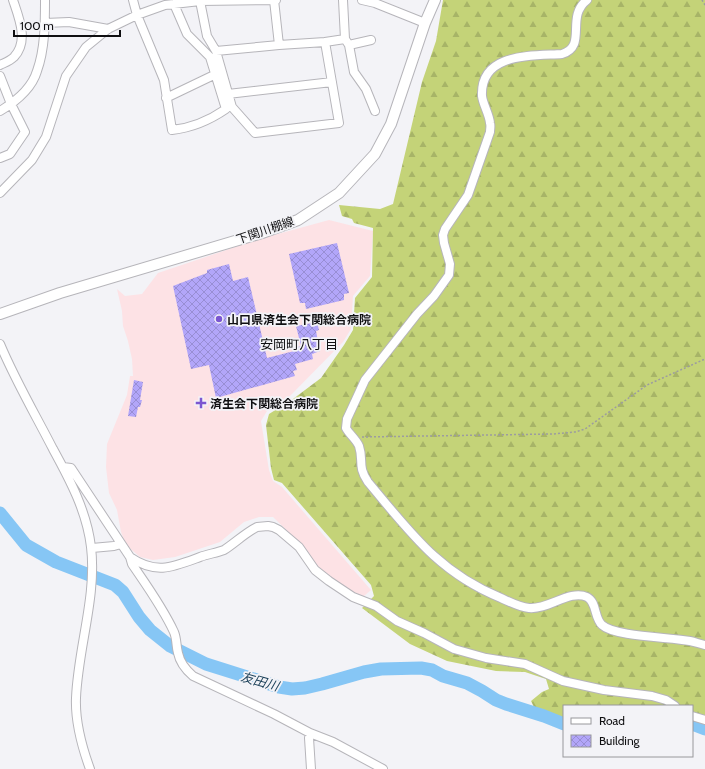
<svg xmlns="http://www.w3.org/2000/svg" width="705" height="769" font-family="Cabin,'Noto Sans JP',sans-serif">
<defs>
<pattern id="forest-firs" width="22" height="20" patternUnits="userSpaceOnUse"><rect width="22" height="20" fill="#c4d378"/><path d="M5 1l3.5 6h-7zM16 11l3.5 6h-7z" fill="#a7b467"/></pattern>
<pattern id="building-cross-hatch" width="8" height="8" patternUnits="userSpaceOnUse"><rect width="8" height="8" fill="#b2a6f9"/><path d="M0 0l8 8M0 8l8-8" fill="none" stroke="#988ed4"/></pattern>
</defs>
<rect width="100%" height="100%" fill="#f3f3f7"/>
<path fill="#fde2e5" d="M329,220L373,231L370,276L353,296L351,329L343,342L290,396L267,411L261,421L269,470L273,481L282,487L371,590L363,597L345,589L308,559L303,546L273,517H259L244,522L220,542L175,557L153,560L140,557L126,545L121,532L117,510L109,493L106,467L107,444L127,395L130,376H133L132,359L128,341L123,326L122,311L117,289L125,296L142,294L158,273L256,240Z"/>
<path fill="url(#forest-firs)" d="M443,0H705V726L692,723V706H564V719L535,709L531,701L542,692L549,689L546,679L525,672L496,671L447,661L410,644L362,608L374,596L371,585L282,483L274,480L271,468L266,425L269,414L293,399L321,378L344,345L353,330L355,298L372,277L373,228L354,223L352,219L342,216L339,205L380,209L393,204L422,82L436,41Z"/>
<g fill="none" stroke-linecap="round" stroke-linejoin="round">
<path stroke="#86c6f5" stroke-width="13" d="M0,513L26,545L56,562L115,585L123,592L139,617L150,630L170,646L206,664L279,687L292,689L305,688L322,684L364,672L381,669L421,668L432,670L443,676L467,683L482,691L496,700L506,704L544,716L564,724
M692,724L705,729"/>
</g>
<path fill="url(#building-cross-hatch)" d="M337,243L349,293L344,294V300L306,309L305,303H300L289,254Z
M229,264L233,281L248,277L267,358L298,350L297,347L301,346L296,326L317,322L319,330L316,331L320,351L312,354L313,359L295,364L297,370L293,371L295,376L216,398L209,365L191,369L173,286L207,273V270Z
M134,380L143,382L140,400H142L140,407H138L136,417L128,416Z"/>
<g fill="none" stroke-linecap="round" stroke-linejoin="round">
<g stroke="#b6b5ba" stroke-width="10">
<path id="minor" d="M133,0L137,15L164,80L172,130C191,128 210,120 226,109L210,57L187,34L174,4
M362,0L375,3L425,23
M587,0C565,17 588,46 562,54C533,56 480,52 482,96C483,105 489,113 490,123C491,126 490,129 490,132L468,195L445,229L443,235L444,243L450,264L449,275L434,296L417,314L365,380L347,419L346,428C349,434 356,439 359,446C364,461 357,466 368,482C410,532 439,573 501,598C510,602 519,607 529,608C548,610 570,589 587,597C597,602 594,618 602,625C615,637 671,637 690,641C695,642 700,644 705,645
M200,1L207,36L216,51L232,107L255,133L339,123L325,42L279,45L274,0
M45,23L69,22L108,29
M345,39L349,45L354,72L366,89L375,111
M325,42L345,39L343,0
M349,45L371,40
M216,51L279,45
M0,65C4,63 10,61 14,57C29,41 19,18 13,0
M0,76L11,104L25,132L10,154L0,158
M228,94L332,82
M166,98L216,74
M0,111C15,102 32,88 37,71C45,49 45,23 45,0
M0,193L32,160L46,137L66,76L86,47L108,29L137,15L165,5L200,1L276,0
M0,344C15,380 35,414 53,449C70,480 87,512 91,547C97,596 78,648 76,698C75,722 82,747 90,769
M63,467L71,468L130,557L132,564C147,586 163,608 174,632C177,639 176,646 178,653C180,663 186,670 193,676L274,714L310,733L333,742L383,769
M92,548L114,546L121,544
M130,557C156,575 173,567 200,557C208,554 216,553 224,550C235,543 245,533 257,527L268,526L273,527L279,530L299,547L315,570L329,581L353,597L376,606L397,621L424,633L454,649L486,658L525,664L563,681L604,690L652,696L666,700L675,706
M692,716L705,720
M310,733L309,738L311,769"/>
</g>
<g stroke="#b6b5ba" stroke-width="12">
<path id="major" d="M0,314L60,293L262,233L298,220L339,193L375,154L391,124L425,23L435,0"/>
</g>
<path stroke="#9c9c9f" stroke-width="1.5" stroke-dasharray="2 2" stroke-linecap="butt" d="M702,0L705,5
M362,437L553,434L575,432L585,429L647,385L705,359"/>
<use href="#minor" stroke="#fff" stroke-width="8"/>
<use href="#major" stroke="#fff" stroke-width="10"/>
</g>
<g fill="#7b57d1" stroke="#f3f3f7" stroke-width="1.5">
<circle cx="219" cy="319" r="4"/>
<path d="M199 397h4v4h4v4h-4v4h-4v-4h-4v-4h4z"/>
</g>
<g text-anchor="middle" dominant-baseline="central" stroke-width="3.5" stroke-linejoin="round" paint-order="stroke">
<g font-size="12" fill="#0f0f11" stroke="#f3f3f7">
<text transform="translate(265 230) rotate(-19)">下関川棚線</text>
</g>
<g font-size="12" font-weight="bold" fill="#0f0f11" stroke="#f3f3f7" text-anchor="start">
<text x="227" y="319">山口県済生会下関総合病院</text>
<text x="210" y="403">済生会下関総合病院</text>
</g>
<g font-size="13" fill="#0f0f11" stroke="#f3f3f7">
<text x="299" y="344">安岡町八丁目</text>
</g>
<g font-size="13" font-style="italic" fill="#1f435b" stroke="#f3f3f7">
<text transform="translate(260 681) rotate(16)">友田川</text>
</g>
</g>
<rect x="563" y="705" width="130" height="52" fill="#f3f3f7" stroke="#98989b"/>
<rect x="571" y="718" width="20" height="6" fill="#ffffff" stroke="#98989b"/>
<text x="599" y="725" font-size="12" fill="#0f0f11">Road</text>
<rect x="571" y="735" width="20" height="12" fill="url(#building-cross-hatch)" stroke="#98989b"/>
<text x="599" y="745" font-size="12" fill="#0f0f11">Building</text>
<path d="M14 30v6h106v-6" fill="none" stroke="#0f0f11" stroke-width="2"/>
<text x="20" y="30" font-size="12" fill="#0f0f11" stroke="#f3f3f7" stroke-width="3" paint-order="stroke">100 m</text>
</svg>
